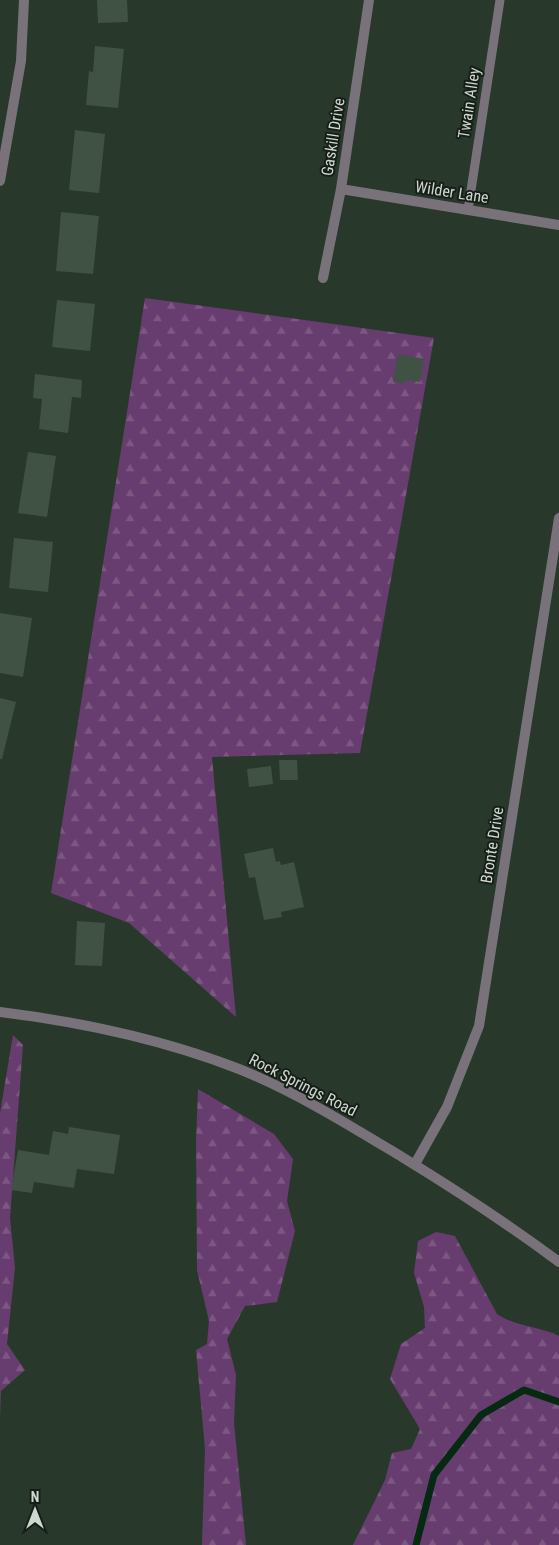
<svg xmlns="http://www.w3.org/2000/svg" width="559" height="1545" font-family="'Roboto Condensed',sans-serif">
<defs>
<pattern id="forest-firs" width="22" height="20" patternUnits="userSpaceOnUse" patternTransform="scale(1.25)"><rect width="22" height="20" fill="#673c6e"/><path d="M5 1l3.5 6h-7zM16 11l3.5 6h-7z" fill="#7c5782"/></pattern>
</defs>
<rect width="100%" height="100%" fill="#28392c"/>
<path fill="url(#forest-firs)" d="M145,298L434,338L360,753L212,757L236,1017L129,923L51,893Z
M13,1035L23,1045L10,1218L15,1268L7,1344L25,1370L1,1391L0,1417V1113Z
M198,1089L274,1134L293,1159L287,1201L295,1231L277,1302L245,1306L227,1339L236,1375L234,1423L246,1545H202L205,1449L196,1350L207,1344L209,1321L197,1270L196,1141Z
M436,1232L455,1236L497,1314C516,1327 539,1326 559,1336V1545H353L385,1480L392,1453L411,1449L420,1429L390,1379L401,1344L425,1328L424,1307L414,1273L418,1241Z"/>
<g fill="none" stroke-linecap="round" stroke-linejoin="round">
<path stroke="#052911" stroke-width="7" d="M416,1545L434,1475L481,1415L524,1390L559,1402"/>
</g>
<path fill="#405243" d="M97,0H127L128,22L98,23Z
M95,46L124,49L118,108L86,105L89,71L93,72Z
M75,130L105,134L99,193L69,190Z
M61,212L99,216L93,274L56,271Z
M57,300L95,304L90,351L52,347Z
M398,354L424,359L420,382L405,380V383L393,382Z
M35,374L82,380L81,398L72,397L68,433L39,429L42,399L33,398Z
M28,452L56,456L47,517L18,513Z
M14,538L53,542L48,592L9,588Z
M0,613L32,618L23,677L0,673Z
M0,698L16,702L2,759H0Z
M279,760H297L298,780H280Z
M271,766L273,784L249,787L247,769Z
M273,848L276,862L280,861L281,865L294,862L304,907L281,912L282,917L264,920L255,877L249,878L244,854Z
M77,921L105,923L102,966L75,965Z
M69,1127L120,1135L114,1174L77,1169L74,1188L34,1182L32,1193L11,1190L18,1150L49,1155L53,1131L68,1134Z"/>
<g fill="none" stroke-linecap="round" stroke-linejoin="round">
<path stroke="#79727a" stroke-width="9" d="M468,210L500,0"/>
<path stroke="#79727a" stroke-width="10" d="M0,181L21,61L24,0
M341,189L559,225
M323,278L341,189L369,0
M415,1164L447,1107L479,1026L559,518"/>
<path stroke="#79727a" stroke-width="10" d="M0,1012C81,1022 162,1039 239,1069C296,1092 349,1125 402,1157C456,1190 508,1224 559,1262"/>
</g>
<g text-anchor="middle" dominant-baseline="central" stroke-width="4" stroke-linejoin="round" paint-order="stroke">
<g font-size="16" fill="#cdd8cf" stroke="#171e18">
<text transform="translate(469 103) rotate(-81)">Twain Alley</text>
<text transform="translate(333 137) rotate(-81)">Gaskill Drive</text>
<text transform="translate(452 192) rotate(9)">Wilder Lane</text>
<text transform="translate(492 845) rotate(-81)">Bronte Drive</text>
<text transform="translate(303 1085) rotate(27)">Rock Springs Road</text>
</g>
</g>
<g transform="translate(35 1510)" stroke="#171e18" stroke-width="4" paint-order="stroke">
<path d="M0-4L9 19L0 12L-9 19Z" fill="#cdd8cf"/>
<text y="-8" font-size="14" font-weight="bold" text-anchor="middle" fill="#cdd8cf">N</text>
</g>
</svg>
